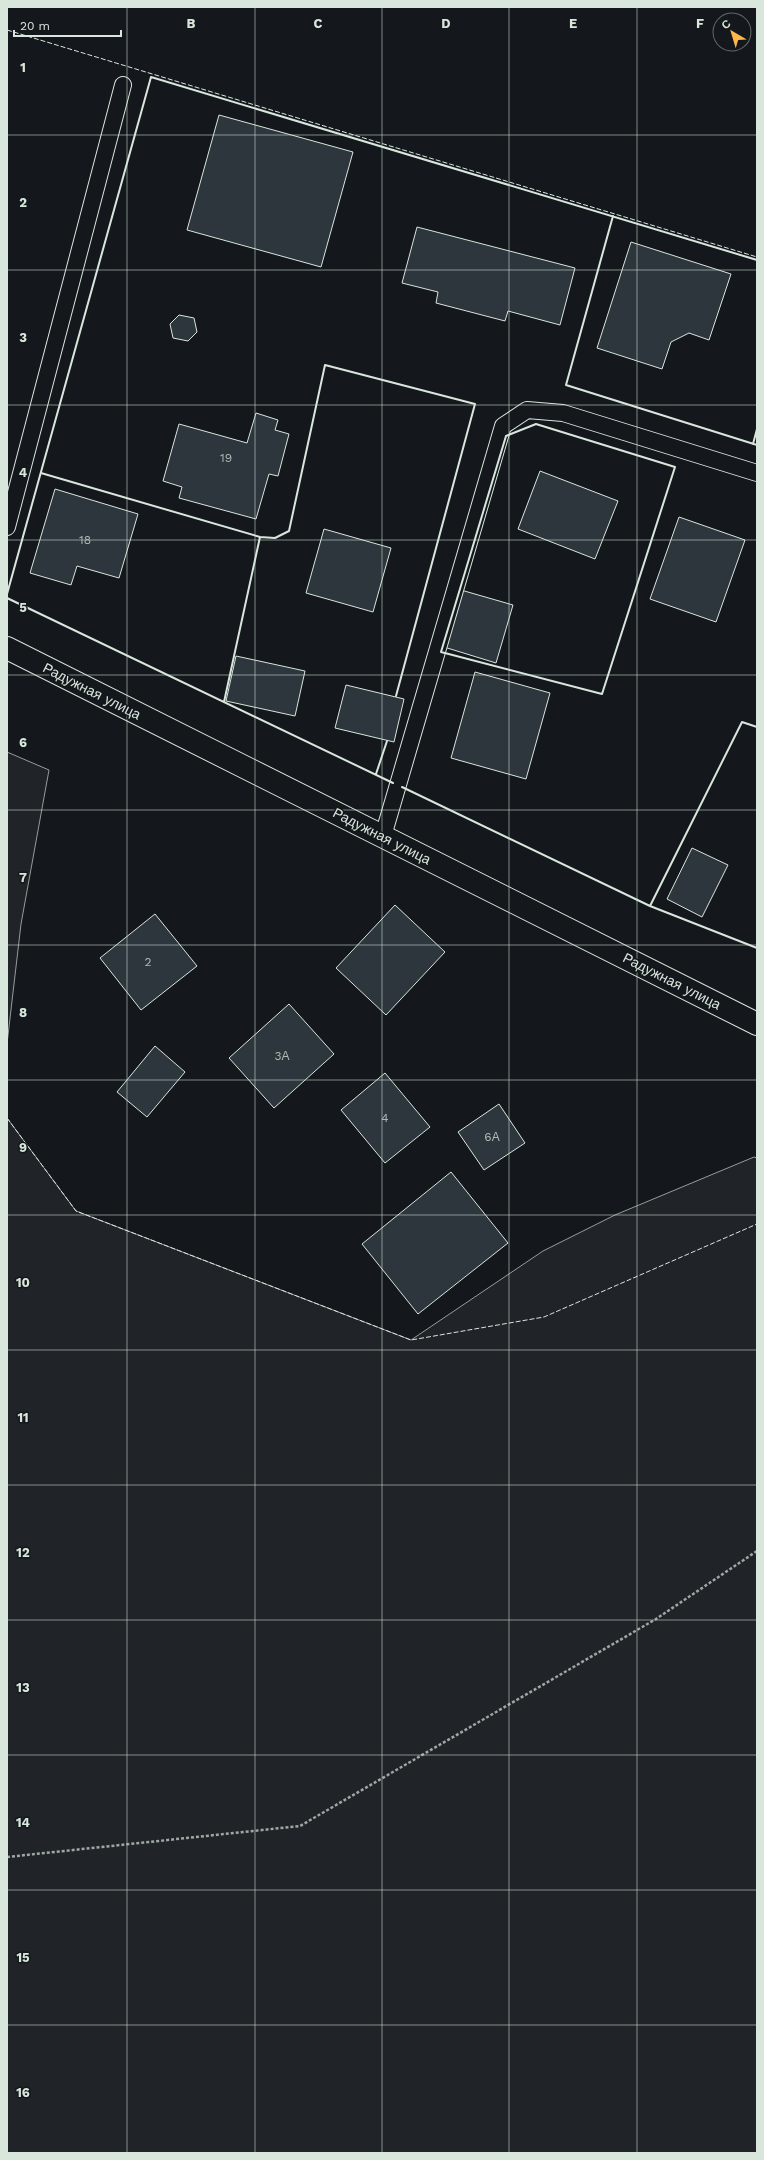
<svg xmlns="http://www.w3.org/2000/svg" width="764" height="2160" font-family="'Work Sans',sans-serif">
<rect width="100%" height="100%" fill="#14181c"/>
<path fill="#202428" stroke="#939e99" d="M7,752L49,770L21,924L7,1044Z
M7,1118L76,1211L411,1340L543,1251L615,1215L754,1157L757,1158V2153H7Z"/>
<path fill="#2c363c" stroke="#d8e6dc" d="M219,115L353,152L321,267L187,230Z
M417,227L575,268L560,325L508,311L505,321L436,303L438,292L402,283Z
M631,242L731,274L709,340L689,333L671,342L662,369L597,348Z
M179,315L194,318L197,332L188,341L173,338L170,324Z
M256,413L278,420L275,430L289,434L278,476L269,474L256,519L179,498L182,487L163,481L179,424L247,443Z
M540,471L618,501L595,559L518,529Z
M55,489L138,514L119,578L77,566L71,585L30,573Z
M679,517L745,540L716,622L650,599Z
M324,529L391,548L373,612L306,593Z
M461,590L513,605L496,663L444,647Z
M236,656L305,671L295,716L226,701Z
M475,672L550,693L526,779L451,758Z
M346,685L404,699L394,742L335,728Z
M692,848L728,865L702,917L667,899Z
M395,905L445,952L386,1015L336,968Z
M155,914L197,966L141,1010L100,958Z
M289,1004L334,1054L274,1108L229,1058Z
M155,1046L185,1072L147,1117L117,1092Z
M385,1073L430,1127L385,1163L341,1110Z
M499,1104L525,1143L484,1170L458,1132Z
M451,1172L508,1243L418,1314L362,1244Z"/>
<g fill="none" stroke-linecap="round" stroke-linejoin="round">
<g stroke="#d8e6dc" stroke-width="18">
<path id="lane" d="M7,527L123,85
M383,836L503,426L527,410L563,413L757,473"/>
</g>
<g stroke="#d8e6dc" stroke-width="24">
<path id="street" d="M7,648L757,1024"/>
</g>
<path stroke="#9da8a2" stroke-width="2.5" stroke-dasharray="3 2" stroke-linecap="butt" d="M7,1857L300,1826L656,1619L757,1551"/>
<use href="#lane" stroke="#14181c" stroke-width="16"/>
<use href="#street" stroke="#14181c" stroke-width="22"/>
<path stroke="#d8e6dc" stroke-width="1" stroke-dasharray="5 2" stroke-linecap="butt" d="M7,30L757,257
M7,1118L76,1211L411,1340L544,1317L757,1224"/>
<path stroke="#d8e6dc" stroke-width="2" d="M613,216L566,385L757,445
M536,424L675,467L602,694L441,652L506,436Z
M753,444L757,429
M41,473L260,537L275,538L289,531L325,365L475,404L396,696
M7,594L151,77L757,260
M7,598L393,783
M224,702L260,537
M376,774L387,741
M402,787L650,906L757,948
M650,906L742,722L757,727"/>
</g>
<path fill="none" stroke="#d8e6dc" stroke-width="1" stroke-opacity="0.55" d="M127,7V2153M255,7V2153M382,7V2153M509,7V2153M637,7V2153M7,135H757M7,270H757M7,405H757M7,540H757M7,675H757M7,810H757M7,945H757M7,1080H757M7,1215H757M7,1350H757M7,1485H757M7,1620H757M7,1755H757M7,1890H757M7,2025H757"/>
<g text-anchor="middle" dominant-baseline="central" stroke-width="3" stroke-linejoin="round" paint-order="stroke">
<g font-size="12" fill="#adbab4">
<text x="226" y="458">19</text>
<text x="85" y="540">18</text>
<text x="148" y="962">2</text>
<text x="282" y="1056">3А</text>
<text x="385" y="1118">4</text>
<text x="492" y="1137">6А</text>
</g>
<g font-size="14" fill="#d8e6dc" stroke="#14181c">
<text transform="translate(92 691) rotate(27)">Радужная улица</text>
<text transform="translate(382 836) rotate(27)">Радужная улица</text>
<text transform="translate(672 981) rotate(27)">Радужная улица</text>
</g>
</g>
<g font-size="13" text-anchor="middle" font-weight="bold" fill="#d8e6dc" stroke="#14181c" stroke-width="3" stroke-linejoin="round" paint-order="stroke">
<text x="191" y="28">B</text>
<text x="318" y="28">C</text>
<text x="446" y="28">D</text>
<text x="573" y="28">E</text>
<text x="700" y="28">F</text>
<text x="23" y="72">1</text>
<text x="23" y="207">2</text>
<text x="23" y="342">3</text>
<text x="23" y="477">4</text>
<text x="23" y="612">5</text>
<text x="23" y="747">6</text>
<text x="23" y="882">7</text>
<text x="23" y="1017">8</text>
<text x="23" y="1152">9</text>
<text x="23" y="1287">10</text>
<text x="23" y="1422">11</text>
<text x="23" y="1557">12</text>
<text x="23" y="1692">13</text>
<text x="23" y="1827">14</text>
<text x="23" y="1962">15</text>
<text x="23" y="2097">16</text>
</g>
<rect width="764" height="2160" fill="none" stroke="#d8e6dc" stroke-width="16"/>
<g transform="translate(732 32) rotate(322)"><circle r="19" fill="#14181c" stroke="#626a69"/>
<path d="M0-3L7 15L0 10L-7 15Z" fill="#ffb74d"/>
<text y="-6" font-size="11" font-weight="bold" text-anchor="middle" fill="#d8e6dc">С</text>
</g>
<path d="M14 30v6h107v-6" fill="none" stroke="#d8e6dc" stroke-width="2"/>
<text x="20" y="30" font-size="12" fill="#d8e6dc" stroke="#14181c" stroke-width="3" paint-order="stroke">20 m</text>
</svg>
